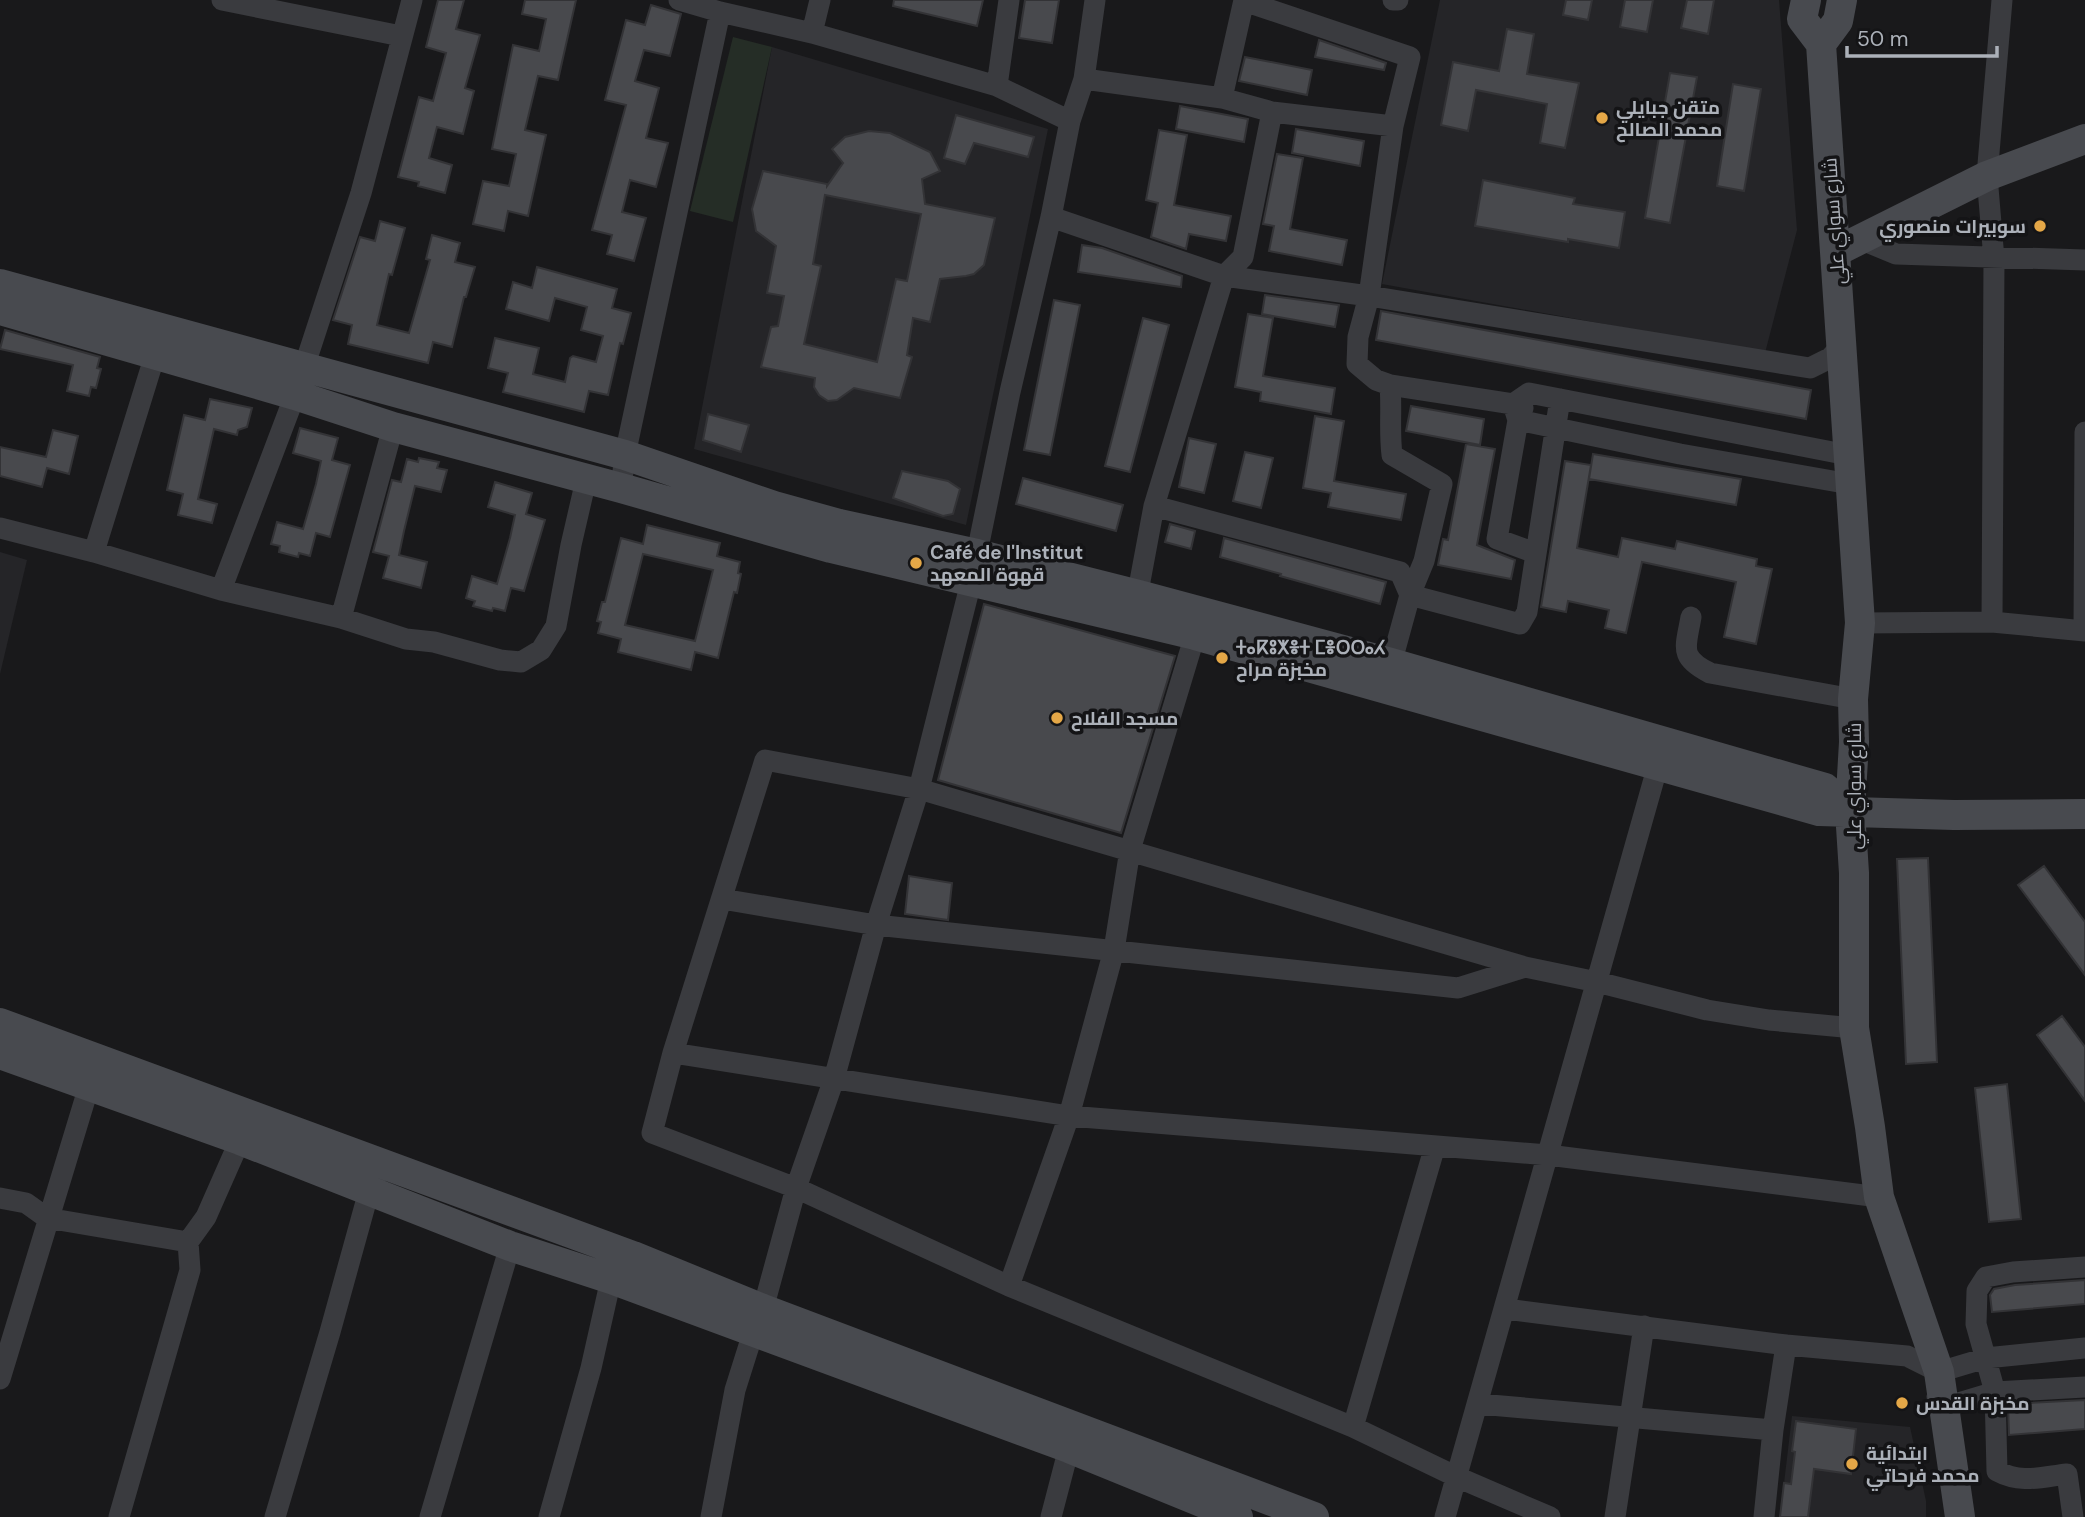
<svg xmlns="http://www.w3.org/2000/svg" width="2085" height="1517" font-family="'DM Sans',Cairo,'Noto Sans Tifinagh',sans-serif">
<rect width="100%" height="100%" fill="#19191b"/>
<path fill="#252528" d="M1440,0H1779L1797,230L1765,353L1382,284Z
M772,47L1048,129L966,525L694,449Z
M0,552L27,560L0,674Z
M1792,1416L1910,1427L1926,1501V1517H1780Z"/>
<path fill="#252d26" d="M733,37L772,47L733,222L690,211Z"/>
<path fill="#48494d" stroke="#333336" stroke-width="2" fill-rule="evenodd" d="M438,0H464L456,29L480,35L465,88L474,91L463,134L437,127L429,158L452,165L445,193L418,186L419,182L398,177L419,97L433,101L446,53L426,47Z
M525,0H576L558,80L538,76L525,130L546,135L528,216L508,211L504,231L473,224L483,181L509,186L516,154L492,149L513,45L539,51L546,19L522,14Z
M894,0H983L977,26L893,6Z
M1025,0H1059L1052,43L1019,38Z
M1566,0H1592L1588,20L1563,15Z
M1625,0H1653L1647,32L1620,27Z
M1687,0H1714L1708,34L1681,28Z
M651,5L681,14L670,56L644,50L635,81L659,88L646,138L668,143L656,187L630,180L622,212L646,218L634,261L607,254L612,235L592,230L626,105L605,100L626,20L645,25Z
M1507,29L1534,34L1527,74L1579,83L1565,148L1540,143L1547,104L1476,90L1468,131L1441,125L1453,62L1499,71Z
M1319,40L1386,63L1384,70L1315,57Z
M1245,57L1312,70L1307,95L1239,81Z
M1670,73L1697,77L1670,223L1645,218Z
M1733,84L1761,89L1744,191L1717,186Z
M1180,106L1248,119L1244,142L1176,129Z
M956,115L1034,137L1028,157L974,143L965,164L944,158Z
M1296,129L1364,141L1360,166L1292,153Z
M1159,130L1187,135L1174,205L1231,216L1226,241L1189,234L1186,249L1151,237L1158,203L1146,200Z
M869,131L890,133L930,152L940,171L922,179L925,204L995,218L984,265L974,274L966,276L940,279L930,322L913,318L907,355L912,357L900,398L854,388L837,400L828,401L819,395L814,387L815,378L761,367L771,327L778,326L784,296L767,293L776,246L756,231L752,209L763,171L827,184V186L843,163L832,149L845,137ZM825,195L921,214L907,281L896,279L877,362L804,344L821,266L813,264Z
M1277,154L1303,158L1290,229L1347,240L1342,265L1269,251L1274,226L1263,224Z
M1483,180L1575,198L1573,204L1625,212L1619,248L1568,239V242L1475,226Z
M380,221L405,228L392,275L389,274L377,325L409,333L430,260L426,259L432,235L460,243L455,262L475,267L466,297H464L452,347L433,342L428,363L348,344L352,325L333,320L360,237L375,241Z
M1082,245L1102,248L1182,276L1181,287L1078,272Z
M537,267L617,289L612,308L631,313L623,344L620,343L608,395L589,391L584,412L503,392L508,373L488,368L495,338L539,348L533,374L565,382L570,358L573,356L596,362L603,336L581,330L587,307L555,298L549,321L506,309L513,282L532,288Z
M1265,295L1339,305L1335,327L1262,314Z
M1054,300L1080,305L1050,455L1024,450Z
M1381,311L1811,390L1806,419L1376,340Z
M1248,314L1273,318L1263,376L1335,388L1331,414L1260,401L1261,392L1235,387Z
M1143,318L1169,325L1130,472L1105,466Z
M5,330L100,357L97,368L101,369L96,388L91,387L89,396L67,391L73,365L0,349Z
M210,399L252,408L247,427L238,430L237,435L214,429L198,499L217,504L212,523L178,515L183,494L167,490L184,415L205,420Z
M1411,406L1484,419L1480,445L1406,431Z
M708,414L749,425L741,452L703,440Z
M1315,416L1344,421L1334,481L1406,494L1401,520L1328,507L1331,493L1303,488Z
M300,428L338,438L332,460L350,465L330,537L316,533L310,556L299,553L298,557L279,552L280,546L271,544L277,522L303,529L316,484L321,461L293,453Z
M53,430L78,436L69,474L47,468L42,487L0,476V447L46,457Z
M1189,438L1216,444L1204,493L1179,487Z
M1466,444L1495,449L1477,545L1515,560L1511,579L1438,565L1443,539L1448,540Z
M1245,452L1273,458L1261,508L1233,501Z
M1593,454L1741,479L1736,505L1589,479Z
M419,458L439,462L437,468L447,470L441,492L415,486L404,531L399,555L427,562L421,588L383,578L389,556L373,552L392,480L401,482L407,459L418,462Z
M1565,461L1591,465L1577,548L1618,557L1622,538L1675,549L1677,541L1757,559L1756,566L1772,569L1756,644L1724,637L1736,582L1642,562L1626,633L1605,628L1609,610L1568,601L1566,612L1541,607Z
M902,471L948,481L960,489L953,514L943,516L893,498Z
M1023,478L1123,505L1116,531L1016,504Z
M495,482L532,493L526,514L545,520L524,591L511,588L505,611L493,608L492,611L473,606L475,601L466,598L472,576L497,584L510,538L515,515L488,507Z
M1170,524L1195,531L1191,549L1165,542Z
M647,525L720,543L717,556L740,562L738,573L741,574L737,593L734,592L718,658L695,652L691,670L618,652L621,639L598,633L601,622L597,621L602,602H605L621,538L643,544ZM643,554L713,570L695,641L625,625Z
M1224,538L1386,582L1380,604L1280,576L1281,574L1220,557Z
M984,604L1175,656L1121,833L938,780Z
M1928,858L1937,1062L1906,1064L1897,859Z
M2044,866L2085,922V975L2018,885Z
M909,876L952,883L948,920L905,914Z
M2062,1016L2085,1047V1101L2037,1035Z
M2007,1084L2021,1219L1989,1222L1975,1088Z
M2085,1280V1304L1992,1312L1990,1295L1994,1289L2015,1285Z
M2085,1400V1429L2009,1435L2008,1404Z
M1796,1421L1856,1429L1851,1474L1814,1469L1808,1517H1780L1784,1483L1791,1484L1795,1452L1792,1451Z"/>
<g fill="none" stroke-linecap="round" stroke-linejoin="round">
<path stroke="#3a3b3f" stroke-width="21" d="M222,0L401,36
M679,0L720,12L812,33L997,86L1070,121
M1393,0H1398
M1244,1L1410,57L1393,126L1369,296L1358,337L1357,364L1376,380L1390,385L1513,404L1529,393L1848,455
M812,33L820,0
M1084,79L1222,98L1272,112L1393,126
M997,86L1009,0
M1222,98L1244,0
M1051,217L1224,276L1369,296L1810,368L1830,358L1841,346
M1862,240L1896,254L2085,260
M1513,404L1518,420L1680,454L1850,484
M1523,408L1518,420L1497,539L1535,553
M621,488L625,455L720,12
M1154,506L1400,572L1410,595L1520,624L1527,612L1560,399
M0,528L94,552L221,590L341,618L406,639L434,642L500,660L521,662L541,650L556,626L571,545L586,480
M94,552L155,355
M221,590L295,395L361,193L412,0
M1135,608L1154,506L1224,276L1243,257L1272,112
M1691,617C1686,647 1678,657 1710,673L1853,699
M341,618L393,427
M1992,622L1994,259L1987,176L2002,0
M1860,623L1992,622L2085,631
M2084,631L2085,432
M1388,675L1410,595L1424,561L1442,484L1392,455C1389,431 1392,409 1390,385
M722,899L876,925L1458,988L1525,967
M673,1053L1069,1116L1548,1155L1879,1197
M0,1198L26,1203L47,1218L188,1242
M1009,1286L1069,1116L1114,950L1130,850L1195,635
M763,1309L796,1188L834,1079L876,925L919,789L971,582L1010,392L1051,217L1070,121L1084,79L1095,0
M1506,1309L1786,1345L1907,1356L1939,1372L1986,1358L2085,1348
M0,1379L93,1073
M1937,1397L1945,1407L1995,1392L2085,1387
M1479,1404L1773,1430
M1353,1427L1435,1146
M119,1517L190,1270L188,1242L206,1217L240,1140
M275,1517L330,1332L369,1191L375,1181
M430,1517L510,1246
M549,1517L591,1368L611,1279
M711,1517L735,1390L753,1333
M1051,1517L1069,1448
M1445,1517L1658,765
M1550,1517L1457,1477L1353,1427L1009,1286L796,1188L652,1133L673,1053L765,760L919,789L1525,967L1597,982L1707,1010L1769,1020L1854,1028
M1615,1517L1644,1326
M1764,1517L1773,1430L1786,1345
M2073,1517L2067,1474C2041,1477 2021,1484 1997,1471L1995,1392L1976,1324L1977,1291L1986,1277L2013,1272L2085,1267"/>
<path stroke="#484a4f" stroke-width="30" d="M1806,0L1802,19L1821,44L1860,623L1853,699L1854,742L1850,811L1854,873V1028L1870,1127L1879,1197L1939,1372L1960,1517
M1821,44L1838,21L1842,0
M1837,251L1987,176L2085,139
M0,284L625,455L774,506L839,524L977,554L1139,595L1391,663L1825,788L1850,811
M0,310L295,395L393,427L621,488L831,548L1195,635L1819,811L1954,815L2085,814
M0,1023L633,1256L763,1309L1314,1517
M0,1054L240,1140L510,1246L611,1279L1069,1448L1238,1517"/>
</g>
<g fill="#e4a747" stroke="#141416" stroke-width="2.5">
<circle cx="1602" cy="118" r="7"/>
<circle cx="2040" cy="226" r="7"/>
<circle cx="916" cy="563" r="7"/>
<circle cx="1222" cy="658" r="7"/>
<circle cx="1057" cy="718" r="7"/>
<circle cx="1902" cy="1403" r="7"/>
<circle cx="1852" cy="1464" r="7"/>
</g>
<g text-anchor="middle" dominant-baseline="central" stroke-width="7" stroke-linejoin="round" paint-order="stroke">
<g font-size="19" font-weight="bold" fill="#acb1b9" stroke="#141416" text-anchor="start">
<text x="1616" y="107">متقن جبايلي<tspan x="1616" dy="22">محمد الصالح</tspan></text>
<text x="2026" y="226" text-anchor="end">سوبيرات منصوري</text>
<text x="930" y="552">Café de l'Institut<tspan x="930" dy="22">قهوة المعهد</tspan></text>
<text x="1236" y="647">ⵜⴰⴽⵓⵅⴻⵜ ⵎⴻⵔⵔⴰⵃ<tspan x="1236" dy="22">مخبزة مراح</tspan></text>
<text x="1071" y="718">مسجد الفلاح</text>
<text x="1916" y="1403">مخبزة القدس</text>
<text x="1866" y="1453">ابتدائية<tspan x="1866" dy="22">محمد فرحاتي</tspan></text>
</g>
<g font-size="19" fill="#acb1b9" stroke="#141416">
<text transform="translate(1834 221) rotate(-94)">شارع سواي علي</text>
<text transform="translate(1854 786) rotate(-90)">شارع سواي علي</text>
</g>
</g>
<path d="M1847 46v10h150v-10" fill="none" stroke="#acb1b9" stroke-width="3.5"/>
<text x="1857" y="46" font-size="21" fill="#acb1b9" stroke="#141416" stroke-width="5" paint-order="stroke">50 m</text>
</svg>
